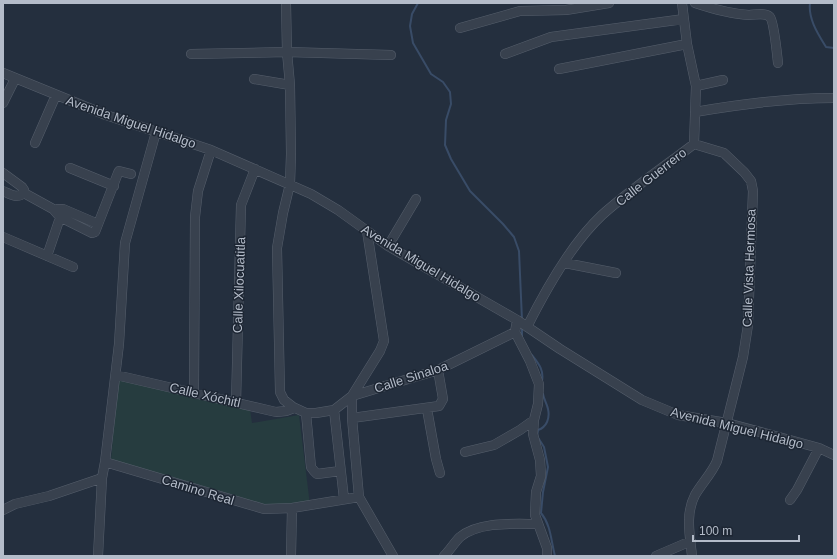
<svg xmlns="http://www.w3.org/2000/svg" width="837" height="559" font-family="Arial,sans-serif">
<rect width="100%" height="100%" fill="#242f3e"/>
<path fill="#263c3f" d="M118,377L250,409L252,423L299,415L310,505L262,507L111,460Z"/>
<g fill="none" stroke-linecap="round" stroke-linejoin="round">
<path stroke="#394c67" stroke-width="2" d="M418,3L412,14L410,26L413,43L431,74L443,82L450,92L451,104L446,120L445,145L451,159L470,191L503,224L514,237L519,251L522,320
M810,3C808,19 818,34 826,47L834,48
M522,328V338
M532,355C539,364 544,370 542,381
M543,394C544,400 547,404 548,409C550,418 547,427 538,430L537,436L544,447L548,467L543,492L541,513C551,525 551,541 555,556"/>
<g stroke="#565f6c" stroke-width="10">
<path id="minor" d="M286,3L287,52L290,85L291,154L290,184L283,213L277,248L280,392L284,400L293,407L306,413H316L334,410L352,396L438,370L515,332L517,320
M695,3C713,9 730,14 749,15C755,15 765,12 770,17C774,22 777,54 778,63
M460,28L520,11L566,10L609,3
M191,54L287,52L391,55
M505,54L551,37L684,19
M559,69L687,44
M3,73L106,115L211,150L311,194L338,210L388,246L517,320L560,349L642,400L678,415L727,423L819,448L834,455
M254,79L290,85
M696,86L723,80
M3,103L15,79
M695,112C741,104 787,98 834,98
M35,143L56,95
M70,168L114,186
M3,173L22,187L24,190V193L53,209L60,217L92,233L95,232L118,173L119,171L131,174
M3,191C10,194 17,199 24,193
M58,209H63L98,224
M367,231L384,341L380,351L352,396V418L359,497L393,556
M3,237L73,267
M388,246L416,199
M47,256L63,209
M565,263L616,273
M527,327C545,291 573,242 602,215C631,189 664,167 694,144L696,86L687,44L682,3
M515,332L530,361L539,384L538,404L534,420L533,434L540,460L541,476L536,492L535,515L547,548V556
M116,375L276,412L286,411L294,408
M194,392L195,217L198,191L211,150
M236,403L241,205L255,169
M427,409L436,459L440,473
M334,410L344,499
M306,413L311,467L314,471L317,474L340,471
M352,418L439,406L443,399L438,370
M465,452L494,445L520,430L534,420
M105,462L264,509L292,508L359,497
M790,500L797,490L819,448
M3,510L15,504L49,496L102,478
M98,556L102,478L105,462L119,344L125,243L156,132
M291,556L292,508
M444,556C450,550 454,543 460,537C479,521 515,524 538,524
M656,556L691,541
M692,556C690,536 685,514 695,495C702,483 712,473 717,461L743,357L748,325L753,191L751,181L744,172L724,153L694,144"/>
</g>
<use href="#minor" stroke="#38414e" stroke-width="9"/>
</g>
<g text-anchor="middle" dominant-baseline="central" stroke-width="3" stroke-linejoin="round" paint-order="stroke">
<g font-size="13" fill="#b4bcc9" stroke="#1d2633">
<text transform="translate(131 122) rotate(19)">Avenida Miguel Hidalgo</text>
<text transform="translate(651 177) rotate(-38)">Calle Guerrero</text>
<text transform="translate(421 263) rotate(31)">Avenida Miguel Hidalgo</text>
<text transform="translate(749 268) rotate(-88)">Calle Vista Hermosa</text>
<text transform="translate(239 285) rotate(-88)">Calle Xilocuatitla</text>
<text transform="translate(411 377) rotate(-18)">Calle Sinaloa</text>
<text transform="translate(205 395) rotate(13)">Calle Xóchitl</text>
<text transform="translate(737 428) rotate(14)">Avenida Miguel Hidalgo</text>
<text transform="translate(198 490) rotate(17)">Camino Real</text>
</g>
</g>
<rect width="837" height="559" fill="none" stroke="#b4bcc9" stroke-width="8"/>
<path d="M693 535v6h106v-6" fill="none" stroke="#b4bcc9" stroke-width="2"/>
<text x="699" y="535" font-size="12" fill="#b4bcc9" stroke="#1d2633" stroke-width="3" paint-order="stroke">100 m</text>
</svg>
